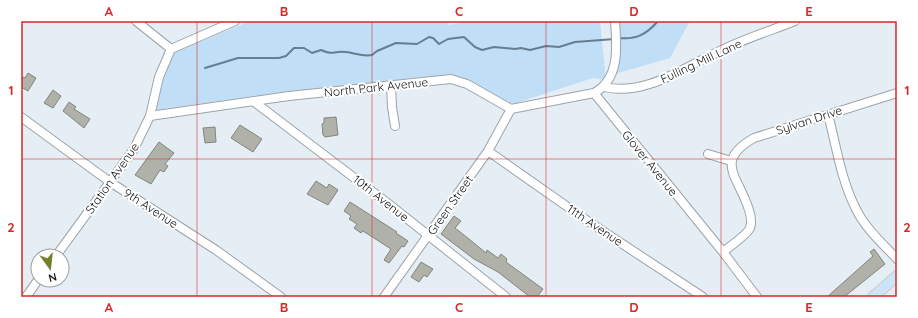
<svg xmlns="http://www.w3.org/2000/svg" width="918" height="318" font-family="Quicksand,sans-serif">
<rect width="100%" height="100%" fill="#e6eef5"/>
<path fill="#c0def6" d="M250,21H448L449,25L469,21H600L606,80L593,78L513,104L452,74L292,91L156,110L164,75L173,53Z
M610,21H690L670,58L615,74Z"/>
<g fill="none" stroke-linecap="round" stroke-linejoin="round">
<path stroke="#657e91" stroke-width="2" d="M619,38C636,40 647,34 658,21
M205,68L238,58H279L286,56L294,48H304L312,53L321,50C334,56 335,50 346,52C355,53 363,57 372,55L377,51L396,43L417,44L429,37L433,38L439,44L448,39L464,37L475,47L482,50L494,47L515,49L521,48L530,50L546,46L559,47L575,42L615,39"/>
</g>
<path fill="#b0b2a9" stroke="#83857c" d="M28,73L36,78L28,91L21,87V80L23,77L25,78Z
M53,90L61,96L53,108L44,103Z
M69,102L76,107L74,109L90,119L84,128L63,111Z
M336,117L338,135L325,137L323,135L322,124L324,123V118Z
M240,125L262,139L253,152L231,138Z
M215,127L216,142L205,143L203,128Z
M159,142L174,153L165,164L168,166L164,172L160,170L151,184L135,175Z
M316,181L327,188L329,184L338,190L328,205L307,194Z
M350,202L397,232L396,233L408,241L404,247L402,246L389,263L384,260L391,249L363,231L361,233L354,228L357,224L349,219L351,216L344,211Z
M454,216L461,221L455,228L469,239L486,253L487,250L498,258L501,254L507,259L506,262L543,289L537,297H530L498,272L474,259L441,234Z
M874,249L885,264L844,297H827L873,256L870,252Z
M421,262L433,269L427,277L424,275L419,282L411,277Z"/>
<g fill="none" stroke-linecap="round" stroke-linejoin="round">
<g stroke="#9ca4aa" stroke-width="10">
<path id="minor" d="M136,21L171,49
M171,49L235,21
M391,85L392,107L395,126
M604,87C647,97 687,65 724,49C747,38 772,30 795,21
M594,93L723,252L757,297
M253,101L390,205L506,297
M828,114C836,145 841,180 856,209C865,228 883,244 897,259
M150,116L289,96L451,79L467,84L511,109L594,93C620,79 617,47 615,21
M21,117L110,182L216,250L281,297
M488,151L592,224L703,297
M708,154L731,161
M723,252C729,247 748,234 750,228C752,222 751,216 749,210C739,177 713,161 754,138L897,93
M56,256L134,149L150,116L159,77L171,49
M26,297L38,280
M384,297L488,151L511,109"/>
</g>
<g stroke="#cacbcc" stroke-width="12">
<path id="major" d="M873,297L897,276"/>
</g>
<use href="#minor" stroke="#fff" stroke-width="8"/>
<use href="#major" stroke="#cae5fa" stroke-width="10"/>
</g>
<path fill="none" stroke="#d62828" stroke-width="1" stroke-opacity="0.55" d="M197,21V297M372,21V297M546,21V297M721,21V297M21,159H897"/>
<g text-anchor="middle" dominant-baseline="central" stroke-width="4" stroke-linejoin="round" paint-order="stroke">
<g font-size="12" fill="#101315" stroke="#fff">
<text transform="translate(701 61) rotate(-25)">Fulling Mill Lane</text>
<text transform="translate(376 87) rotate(-6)">North Park Avenue</text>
<text transform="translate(809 120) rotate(-18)">Sylvan Drive</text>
<text transform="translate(650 163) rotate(51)">Glover Avenue</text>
<text transform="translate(112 178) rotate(-55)">Station Avenue</text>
<text transform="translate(381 198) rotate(38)">10th Avenue</text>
<text transform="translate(450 205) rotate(-55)">Green Street</text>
<text transform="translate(151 208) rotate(33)">9th Avenue</text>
<text transform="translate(595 225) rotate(34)">11th Avenue</text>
</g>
</g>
<rect width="918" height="318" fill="none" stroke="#ffffff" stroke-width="44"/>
<g transform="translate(50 268) rotate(165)"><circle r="19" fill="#ffffff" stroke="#9fa1a1"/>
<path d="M0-3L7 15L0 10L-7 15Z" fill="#76802c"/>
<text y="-6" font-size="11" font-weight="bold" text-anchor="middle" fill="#101315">N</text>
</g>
<rect x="22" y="22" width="874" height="274" fill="none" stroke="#d62828" stroke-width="1.5"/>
<g font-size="13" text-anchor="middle" font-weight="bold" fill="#d62828">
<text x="109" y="16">A</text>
<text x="284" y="16">B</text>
<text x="459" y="16">C</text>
<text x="634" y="16">D</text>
<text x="809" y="16">E</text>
<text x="11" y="95">1</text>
<text x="907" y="95">1</text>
<text x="11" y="232">2</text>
<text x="907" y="232">2</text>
<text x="109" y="312">A</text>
<text x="284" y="312">B</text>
<text x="459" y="312">C</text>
<text x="634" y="312">D</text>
<text x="809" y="312">E</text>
</g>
</svg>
